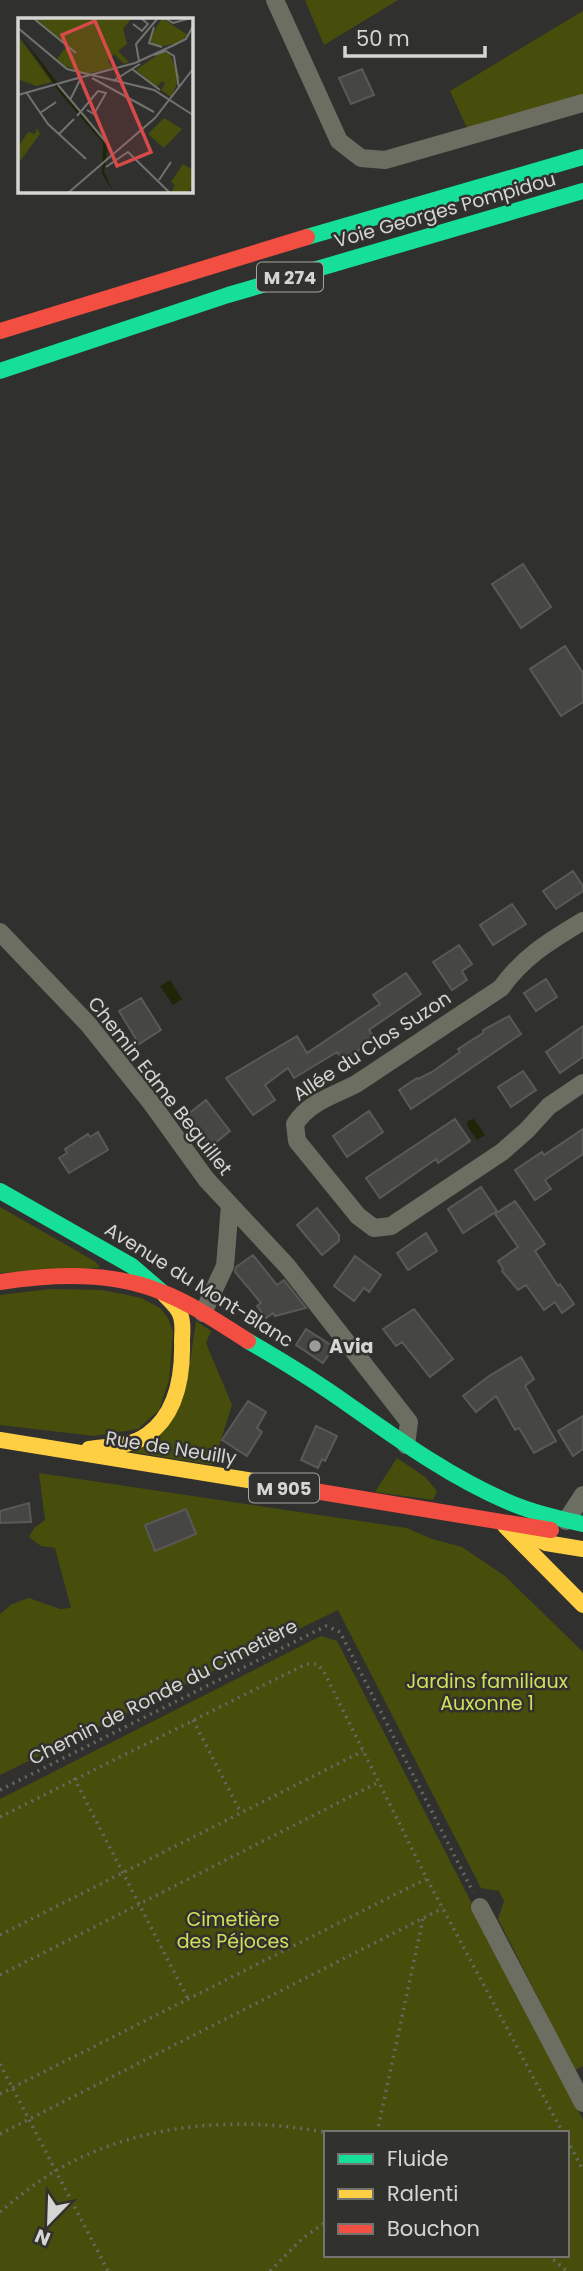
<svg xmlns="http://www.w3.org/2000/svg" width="583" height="2271" font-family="Poppins,sans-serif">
<rect width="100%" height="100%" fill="#30302e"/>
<path fill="#474e0c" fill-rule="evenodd" d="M305,0H398L324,45Z
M583,11V97L468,130L450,91Z
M0,1207L96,1262L100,1268L0,1273Z
M50,1289L101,1290L123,1294L141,1298L160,1308L168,1318L173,1332L169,1380L159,1410L138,1429L94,1436L0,1425V1295Z
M196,1321L211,1331L206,1343L232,1405L213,1465L132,1452L187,1383Z
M397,1458L425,1477L437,1491L433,1500L375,1492Z
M39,1473L407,1528L432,1539L462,1547L505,1576L583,1652V2066L575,2070L498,1919L504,1901L499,1891L481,1888L338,1610L0,1775V1614L12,1604L29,1598L60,1609L71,1608L55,1548L41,1546L29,1537L34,1528L45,1520Z
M321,1636L337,1641L583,2120V2271H0V1799ZM326,2133H567V2255H326Z"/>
<path fill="#212508" d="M170,980L182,999L173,1005L160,986Z
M474,1119L485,1135L477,1140L466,1124L469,1120Z"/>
<path fill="#464644" stroke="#595957" stroke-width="2" d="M362,69L374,95L351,104L339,78Z
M523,564L551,607L521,628L492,584Z
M565,646L583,673V702L561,716L530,669Z
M573,871L583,886V891L556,909L543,891Z
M512,904L526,924L493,945L480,925Z
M459,945L472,964L462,971L467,980L452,990L433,962Z
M406,973L421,994L369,1030L375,1039L343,1061L337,1052L294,1078L288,1068L265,1085L275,1100L253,1115L226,1078L297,1036L307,1053L380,1004L373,995Z
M546,979L557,997L536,1011L524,993Z
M141,998L161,1030L139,1044L119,1011Z
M509,1016L521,1034L411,1109L399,1090L417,1078L418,1079L432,1072L460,1052L458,1049L483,1033V1030Z
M583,1026V1057L560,1073L546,1052Z
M523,1071L536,1090L511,1107L498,1087Z
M206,1100L230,1131L211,1146L187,1115Z
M369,1111L383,1132L347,1157L333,1136Z
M455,1119L470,1141L438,1163L436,1159L380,1198L366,1178Z
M583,1129V1154L545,1180L551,1189L535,1200L515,1170L542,1152L544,1155Z
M98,1132L108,1150L69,1173L59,1158L67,1153L65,1149L88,1134L90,1137Z
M481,1187L497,1211L463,1233L448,1209Z
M515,1201L545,1244L535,1251L558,1286L560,1284L574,1304L562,1313L555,1302L544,1310L526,1285L518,1290L502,1271L503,1269L498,1261L518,1247L495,1214Z
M317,1208L339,1235V1241L322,1255L297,1225Z
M426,1233L437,1251L408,1270L397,1253Z
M253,1255L277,1285L284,1280L306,1308L275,1316L273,1313L266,1318L257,1306L261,1303L235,1272L236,1267Z
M355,1256L381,1275L369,1292L364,1288L354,1301L334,1286Z
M414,1309L453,1359L430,1377L402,1342L396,1346L383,1329Z
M306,1329L334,1347L323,1363L296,1345Z
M521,1357L534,1379L525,1386L556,1441L534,1453L519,1428L515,1430L496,1396L476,1412L463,1396L489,1376Z
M248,1401L266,1412L257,1428L262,1432L247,1456L222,1440Z
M583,1416V1449L573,1456L558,1431Z
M316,1426L337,1436L325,1461L322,1459L318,1468L301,1460Z
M29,1503L31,1522L0,1523V1511Z
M186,1509L196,1534L155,1551L145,1525Z"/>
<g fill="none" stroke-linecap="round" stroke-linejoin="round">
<path stroke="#676861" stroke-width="3.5" stroke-dasharray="2 5" stroke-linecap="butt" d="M193,1720L241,1813
M74,1778L188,1999
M0,1790L326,1626L340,1632L473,1892
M0,1817L306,1664H317L324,1672L427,1879L563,2133
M0,1935L363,1751
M0,1975L379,1782
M0,2064L108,2271
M0,2094L426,1879
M377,2133L423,1919
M0,2134L443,1908
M567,2140L583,2170
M0,2212C18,2197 36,2182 57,2170C138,2123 238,2115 329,2133
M548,2255L567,2271
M270,2271L303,2238L326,2222"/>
<path stroke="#6c6e62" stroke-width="18" d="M275,0L339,141L361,158L385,160L583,103
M583,921C550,941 524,956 501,988L356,1084C333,1096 309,1102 295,1124L297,1141L358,1216L374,1228L391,1226L502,1152L527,1130L549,1106L583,1083
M0,932L88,1024L152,1104L206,1179L288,1267L409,1422L406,1445
M203,1313L225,1266L230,1205
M566,1521L583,1495
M480,1907L583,2103"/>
<path stroke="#16e098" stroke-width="16" d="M307,237L583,157
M0,371L228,295L583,191
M0,1191L132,1266L161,1291
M248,1341C279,1359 309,1377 339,1398C392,1435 446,1475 506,1501C531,1512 557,1518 583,1524"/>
<path stroke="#ffcf43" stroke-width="16" d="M0,1440L260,1482
M89,1449C108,1446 131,1447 147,1435C177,1414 183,1376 182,1341C182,1333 184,1323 180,1314C177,1306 169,1300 163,1293
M505,1526L583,1605
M527,1534L546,1543L583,1549"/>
<path stroke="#f24e42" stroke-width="16" d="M0,331L307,237
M0,1282C54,1274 113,1271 164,1293C194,1305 221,1324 248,1341
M260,1482L551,1530"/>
</g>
<circle fill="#9b9b99" stroke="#31312d" stroke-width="2.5" cx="315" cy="1346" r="7"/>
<g text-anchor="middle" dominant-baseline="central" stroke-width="5" stroke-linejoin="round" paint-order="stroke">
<g fill="#31312d" stroke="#a4a4a1" stroke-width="2">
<rect x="257" y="262.5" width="66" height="29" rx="5"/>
<rect x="249" y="1473.5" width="70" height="29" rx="5"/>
</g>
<g font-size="18" font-weight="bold" fill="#d5d5d3">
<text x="290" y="277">M 274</text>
<text x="284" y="1488">M 905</text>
</g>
<g font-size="19" fill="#d5d5d3" stroke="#31312d">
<text transform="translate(445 210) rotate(-16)">Voie Georges Pompidou</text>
<text transform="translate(372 1046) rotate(-33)">Allée du Clos Suzon</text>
<text transform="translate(160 1086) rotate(52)">Chemin Edme Beguillet</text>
<text transform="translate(199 1285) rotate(32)">Avenue du Mont-Blanc</text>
<text transform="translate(171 1448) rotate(9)">Rue de Neuilly</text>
<text transform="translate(163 1692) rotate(-27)">Chemin de Ronde du Cimetière</text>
</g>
<g font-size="19" font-weight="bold" fill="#d5d5d3" stroke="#31312d" text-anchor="start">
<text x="329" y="1346">Avia</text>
</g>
<g font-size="19" fill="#cfe05c" stroke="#31312d">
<text x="487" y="1681">Jardins familiaux<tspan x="487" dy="22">Auxonne 1</tspan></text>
<text x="233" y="1919">Cimetière<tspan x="233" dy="22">des Péjoces</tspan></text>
</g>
</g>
<g transform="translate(18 18)">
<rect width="175" height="175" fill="#30302e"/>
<path d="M17,0H114L105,11L109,26L100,33L111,44L106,46L96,36L90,43L95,50L68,56L47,48L39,41L49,28ZM144,0L170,17L162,25L139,29L131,22ZM0,18L33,63L31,65L18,68L0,61ZM142,35H151L162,59L153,79L143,72L147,65L144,63L139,69L118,52ZM146,100L164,111L146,130L130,116ZM19,110L22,116L0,146V129L10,114L17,116ZM165,146L175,152V167L169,175H153L157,167L153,164Z" fill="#474e0c"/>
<path d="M0,14L86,124L89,131L86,154L96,175L84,156L85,125L42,75Z" fill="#212508"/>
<path fill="none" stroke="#727270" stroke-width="2" d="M15,0L58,35M147,0L155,5L173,0M115,6L124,13L130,6L123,0M136,9L131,25L144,29M0,10L49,51L136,72L175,97M156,27L168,21L175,8M136,37L148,33L156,38L161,70M121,43L118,26L140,0M114,51L142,72M74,60L136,94M57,61L117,45L156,27M95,63L122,46M40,67L88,124M8,74L30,106L68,141M0,77L60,60M52,82L63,60M22,95L38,84L34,87M59,98L80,73L88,75L76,96L69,92M41,116L56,101M88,149L110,134L152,175M141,162L153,144M50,175L137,100L175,51"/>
<path fill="#d64b4a" fill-opacity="0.15" stroke="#d64b4a" stroke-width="3.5" d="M77,3L133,134L99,148L44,17Z"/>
<rect width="175" height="175" fill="none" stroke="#d5d5d3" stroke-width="3.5"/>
</g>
<rect x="324" y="2131" width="245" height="126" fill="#31312d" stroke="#73736f" stroke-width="2"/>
<rect x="338" y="2154" width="35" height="10" fill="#16e098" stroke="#73736f" stroke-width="2"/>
<text x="387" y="2166" font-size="21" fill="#d5d5d3">Fluide</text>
<rect x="338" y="2189" width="35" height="10" fill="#ffcf43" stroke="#73736f" stroke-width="2"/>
<text x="387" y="2201" font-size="21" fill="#d5d5d3">Ralenti</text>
<rect x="338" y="2224" width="35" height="10" fill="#f24e42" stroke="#73736f" stroke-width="2"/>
<text x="387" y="2236" font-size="21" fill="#d5d5d3">Bouchon</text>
<g transform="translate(49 2222) rotate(203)" stroke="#31312d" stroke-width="5" paint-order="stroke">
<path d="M0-5L12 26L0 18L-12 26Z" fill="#d5d5d3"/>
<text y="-10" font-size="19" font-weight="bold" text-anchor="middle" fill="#d5d5d3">N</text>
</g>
<path d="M345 46v10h140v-10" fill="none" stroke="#d5d5d3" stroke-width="3.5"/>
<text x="356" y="46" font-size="21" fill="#d5d5d3" stroke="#31312d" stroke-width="5" paint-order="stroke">50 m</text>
</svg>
